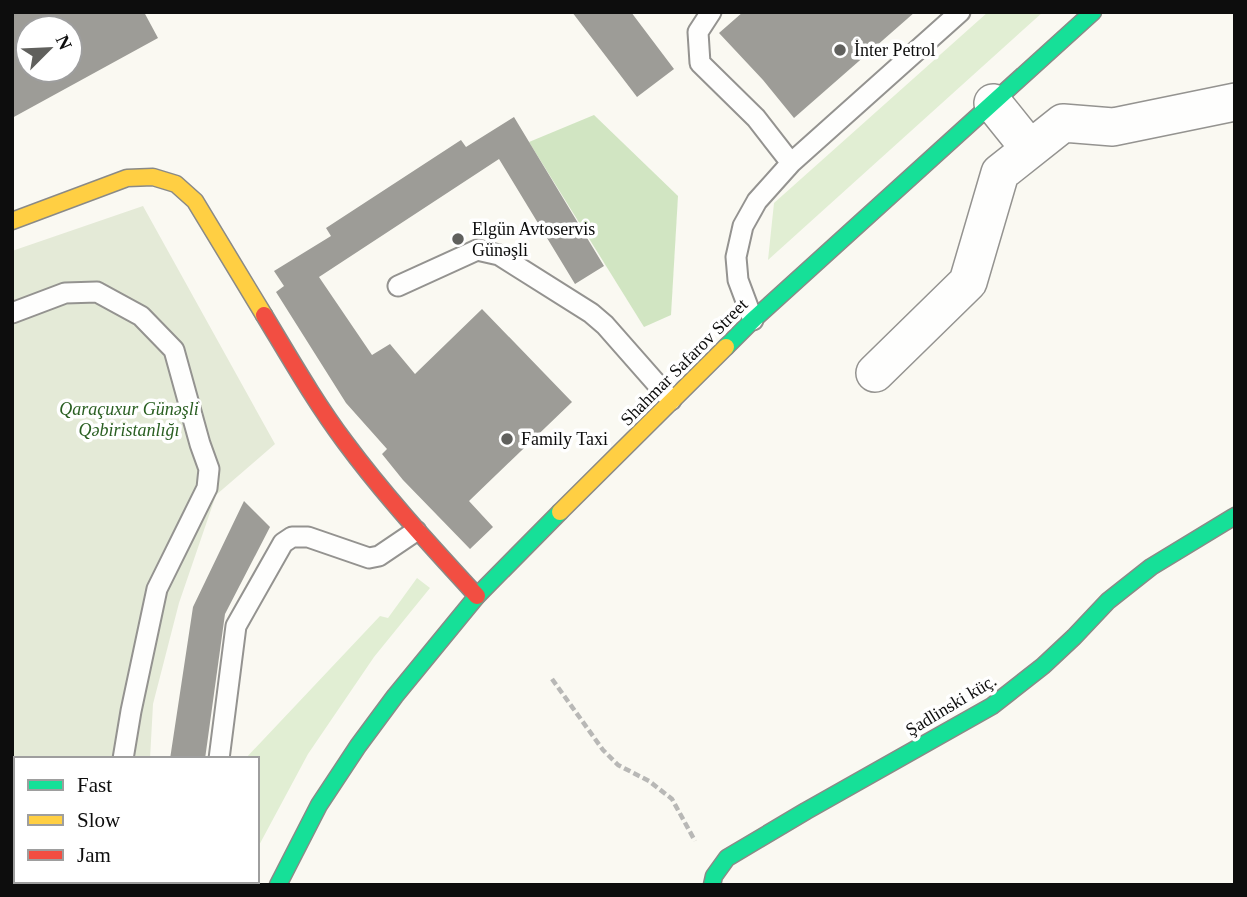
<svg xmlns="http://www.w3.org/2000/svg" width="1247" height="897" font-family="'Times New Roman',serif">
<rect width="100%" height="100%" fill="#faf9f2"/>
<path fill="#e1eed3" d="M988,12H1043L768,260L774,203Z
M417,578L430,588L374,657L308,754L257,849V759H245L380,616L388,618Z
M153,881H240L238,885H153Z"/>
<path fill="#d1e5c2" d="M594,115L678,196L671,315L644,327L529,142Z"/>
<path fill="#e4ead7" d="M143,206L275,444L216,495L179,603L153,704L150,759H16V881H153V885H12V251Z"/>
<path fill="#9d9c97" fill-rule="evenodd" d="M12,12H144L158,38L12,118ZM28,28H70V70H28Z
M572,12H631L674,69L637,97Z
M743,12H915L794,118L763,80L719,33Z
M514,117L604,266L575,284L499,159L319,277L372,355L390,344L415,374L482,309L572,402L469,501L493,527L470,549L403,480L382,454L387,449L346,403L276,292L284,286L274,271L331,236L326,228L461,140L466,147Z
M244,501L270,527L225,614L205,759H170L193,607Z"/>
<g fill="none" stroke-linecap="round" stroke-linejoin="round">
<g stroke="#949390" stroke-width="23">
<path id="lane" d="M711,12L698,32L700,63L756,118L791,163
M398,286L477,250L499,255L591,313L605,325L671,400
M12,313L65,293L97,292L141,316L174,350L200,444L209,469L207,488L157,589L131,711L123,759
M753,320L738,280L736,257L743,226L757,201L791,163L960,12
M219,759L236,626L283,543L292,537H308L369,558L379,556L416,531
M85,885L86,881"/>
</g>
<g stroke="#949390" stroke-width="40">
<path id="street" d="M993,103L1030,149
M875,373L968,282L1000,173L1063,123L1113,127L1235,102"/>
</g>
<g stroke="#8a8a87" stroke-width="19">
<path id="fast" d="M726,347L753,320L1093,12
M278,885L319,805L358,746L395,696L477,596L560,512
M712,885L714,876L727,858L806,811L992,706L1043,666L1074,637L1108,601L1151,567L1235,516"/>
</g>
<g stroke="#8a8a87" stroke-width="19">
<path id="slow" d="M12,221L127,178L153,177L176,184L195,201L264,315
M560,512L726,347"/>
</g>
<g stroke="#8a8a87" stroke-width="19">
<path id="jam" d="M264,315C290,358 315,402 345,442C385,496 431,546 477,596"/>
</g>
<path stroke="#b8b8b6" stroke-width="4.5" stroke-dasharray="7 3.5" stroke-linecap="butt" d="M552,679L603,750L618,765L649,781L672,799L695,841"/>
<use href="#lane" stroke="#fefefd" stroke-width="19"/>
<use href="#street" stroke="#fefefd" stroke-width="37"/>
<use href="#fast" stroke="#16e098" stroke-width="16"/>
<use href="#slow" stroke="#ffcf43" stroke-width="16"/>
<use href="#jam" stroke="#f24e42" stroke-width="16"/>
</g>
<g fill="#60605d" stroke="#fff" stroke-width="2.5">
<circle cx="840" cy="50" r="7"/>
<circle cx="458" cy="239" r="7"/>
<circle cx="507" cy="439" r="7"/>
</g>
<g text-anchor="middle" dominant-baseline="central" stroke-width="7" stroke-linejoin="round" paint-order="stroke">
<g font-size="18" fill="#0d0d0d" stroke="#fff" text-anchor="start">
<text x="854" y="50">İnter Petrol</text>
<text x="472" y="229">Elgün Avtoservis<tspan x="472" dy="21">Günəşli</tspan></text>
<text x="521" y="439">Family Taxi</text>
</g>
<g font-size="18" fill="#0d0d0d" stroke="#fff">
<text transform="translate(684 362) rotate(-45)">Shahmar Safarov Street</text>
<text transform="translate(951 705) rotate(-31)">Şadlinski küç.</text>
</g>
<g font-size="18" font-style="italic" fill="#2a5f22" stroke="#fff">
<text x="129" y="409">Qaraçuxur Günəşli<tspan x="129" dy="21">Qəbiristanlığı</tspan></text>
</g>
</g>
<rect width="1247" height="897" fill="none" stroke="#0d0d0d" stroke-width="28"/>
<rect x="14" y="757" width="245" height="126" fill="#ffffff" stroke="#9e9e9e" stroke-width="2"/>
<rect x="28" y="780" width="35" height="10" fill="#16e098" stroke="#9e9e9e" stroke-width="2"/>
<text x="77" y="792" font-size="21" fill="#0d0d0d">Fast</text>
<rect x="28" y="815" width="35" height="10" fill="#ffcf43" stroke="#9e9e9e" stroke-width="2"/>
<text x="77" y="827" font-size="21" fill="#0d0d0d">Slow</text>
<rect x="28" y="850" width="35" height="10" fill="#f24e42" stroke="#9e9e9e" stroke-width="2"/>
<text x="77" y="862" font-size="21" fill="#0d0d0d">Jam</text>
<g transform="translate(49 49) rotate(66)"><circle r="33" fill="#ffffff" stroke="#9e9e9e" stroke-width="2"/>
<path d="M0-5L12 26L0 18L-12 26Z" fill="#60605d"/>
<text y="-10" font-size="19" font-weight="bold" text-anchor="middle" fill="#0d0d0d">N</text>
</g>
</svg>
